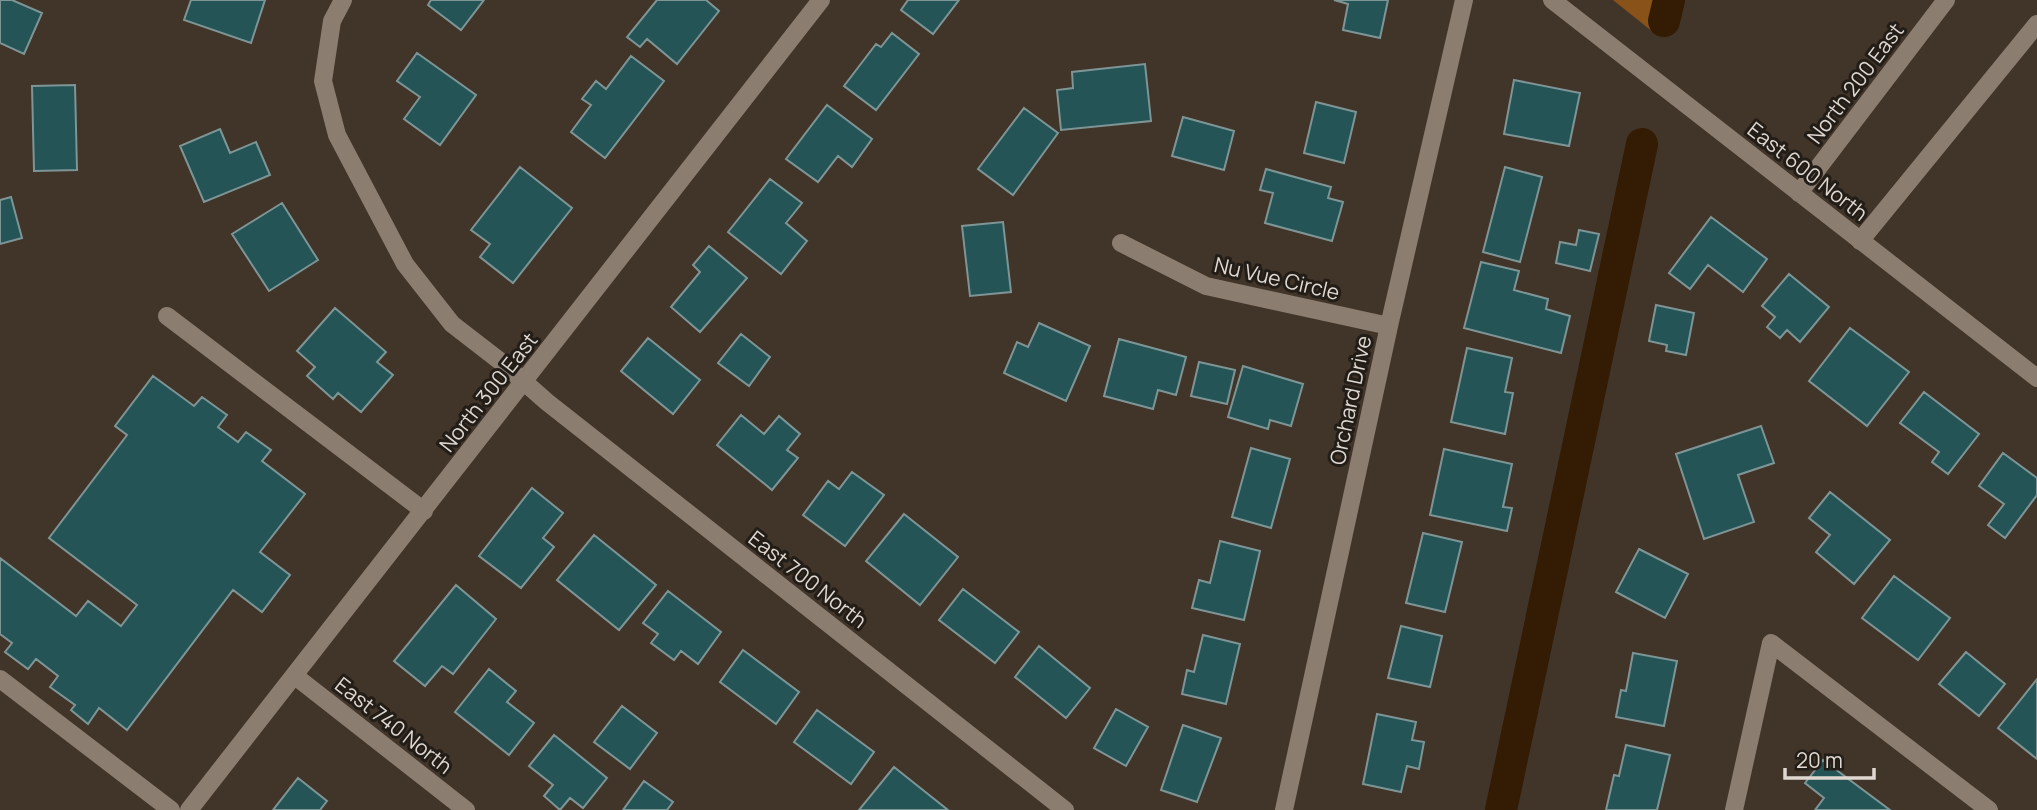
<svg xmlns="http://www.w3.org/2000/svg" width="2037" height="810" font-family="Manrope,sans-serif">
<rect width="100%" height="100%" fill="#413429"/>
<path fill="#895219" d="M1613,0H1661L1653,32Z"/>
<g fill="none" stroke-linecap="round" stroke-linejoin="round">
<path stroke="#331b04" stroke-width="32" d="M1664,21L1669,0
M1501,810L1642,144"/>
</g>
<path fill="#255456" stroke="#7e9596" stroke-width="2" d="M0,0H12L42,13L24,54L0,43Z
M191,0H265L251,43L184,20Z
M431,0H484L461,30L428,5Z
M657,0H706L719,11L677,64L647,39L640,47L627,37Z
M908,0H959L933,34L901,10Z
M1388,0L1380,38L1343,30L1348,4L1334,0Z
M892,33L919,54L876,110L844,86L876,44L881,47Z
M417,53L476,95L440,145L404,119L420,97L397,81Z
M631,56L664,81L605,158L571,132L591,105L582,99L596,81L606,89Z
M1145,64L1151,121L1061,130L1057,90L1073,88L1072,72Z
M1514,80L1580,93L1569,146L1504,134Z
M75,85L77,170L34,171L32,86Z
M1316,102L1356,112L1344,163L1304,153Z
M827,105L872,139L852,167L838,156L818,182L786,159Z
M1024,108L1058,133L1013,195L978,169Z
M1183,117L1234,131L1224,170L1172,156Z
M220,129L230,153L256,142L270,175L204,202L180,146Z
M520,167L572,208L513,283L480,257L490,244L471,230Z
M1505,167L1542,177L1520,262L1483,252Z
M1266,169L1331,187L1328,198L1343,202L1332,241L1265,223L1273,193L1260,190Z
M770,179L802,203L786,223L807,241L781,274L728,232Z
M11,197L22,238L0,244V200Z
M282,203L318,260L269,291L232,234Z
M1711,217L1767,259L1743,292L1708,265L1690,289L1669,273Z
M1003,222L1011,292L970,296L962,226Z
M1579,230L1599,234L1590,271L1556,263L1560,242L1576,245Z
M709,246L747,278L700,332L671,307L700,272L693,265Z
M1481,262L1519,271L1514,290L1548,299L1546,309L1570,316L1561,353L1464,328Z
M1789,274L1829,307L1800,342L1787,330L1780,338L1767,327L1775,317L1762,306Z
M1656,305L1694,313L1686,355L1666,351L1667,345L1649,341Z
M335,308L386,352L377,362L393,375L361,412L338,393L333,399L307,376L315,367L297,351Z
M1039,323L1090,346L1066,401L1004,373L1017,342L1028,347Z
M1850,328L1909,372L1867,426L1809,381Z
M741,334L770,357L749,386L718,363Z
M648,338L700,380L673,414L621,371Z
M1119,339L1186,357L1176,395L1158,390L1153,409L1104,396Z
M1467,348L1512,358L1505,392L1513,393L1505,434L1451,422Z
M1199,362L1235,370L1227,404L1191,396Z
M1243,366L1303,384L1291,426L1270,420L1268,429L1228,417Z
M153,376L194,406L202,397L227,415L218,427L238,442L246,432L271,450L262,461L305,494L260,552L290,575L262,612L233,590L127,730L99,708L88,724L71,710L75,705L50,687L58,676L36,659L28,669L5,652L12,643L0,634V558L76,616L88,601L121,626L137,605L49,538L127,435L115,426Z
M1924,392L1979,434L1948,474L1932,462L1939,452L1900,423Z
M741,415L764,434L779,416L800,434L787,450L798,458L772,490L717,445Z
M1761,426L1774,463L1738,475L1754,522L1704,539L1676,454Z
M1251,448L1290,459L1271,528L1232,517Z
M1444,449L1512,464L1503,507L1512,508L1507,531L1430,515Z
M2003,453L2037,478V495L2005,538L1988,525L2004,504L1979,486Z
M852,472L884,495L845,546L803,515L828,481L839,489Z
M532,488L563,513L543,538L554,547L521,588L479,556Z
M1830,492L1890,540L1854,584L1816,552L1830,535L1809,518Z
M904,514L958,557L920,605L866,561Z
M1423,533L1462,542L1445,612L1406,603Z
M594,535L656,585L619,630L557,580Z
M1220,541L1260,551L1244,620L1192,608L1199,580L1210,583Z
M1639,549L1688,574L1665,618L1616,592Z
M1894,576L1950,618L1918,660L1862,618Z
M456,585L496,619L453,674L442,666L425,686L394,661Z
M963,589L1019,632L995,663L939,620Z
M668,591L721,632L698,664L681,651L674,660L651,643L658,634L643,623Z
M1401,626L1442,636L1430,687L1388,678Z
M1203,635L1240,644L1226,704L1182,694L1187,670L1194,672Z
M1039,646L1090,688L1066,718L1015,677Z
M743,650L799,692L776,724L720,682Z
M1966,652L2005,684L1979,716L1939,684Z
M1633,653L1677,661L1664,726L1616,717L1621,690L1626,691Z
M489,669L516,691L507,702L534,723L509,755L455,712Z
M2037,679V759L1998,728Z
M622,706L657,733L630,769L594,742Z
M1116,709L1148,727L1126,766L1094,748Z
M817,710L874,752L851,784L794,742Z
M1377,714L1416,722L1412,740L1424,742L1419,769L1407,766L1401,792L1363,784Z
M1183,725L1221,738L1197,802L1161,790Z
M554,735L607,778L583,808L570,798L560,810L544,796L553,785L529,766Z
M1626,745L1670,755L1657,810H1606L1614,775L1619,776Z
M1823,760L1890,810H1815L1824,798L1805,783Z
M894,767L948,810H859Z
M298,778L327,801L320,810H273Z
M644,781L673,802L667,810H623Z"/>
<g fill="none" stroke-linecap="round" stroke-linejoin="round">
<path stroke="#8c7d71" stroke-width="18" d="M343,0L332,21L323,81L337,135L405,264L452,324L505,365L547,402L1065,810
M1552,0L2037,378
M1799,193L1946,0
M1860,241L2037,24
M1121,243L1206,286L1389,326
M167,316L424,511
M295,676L466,810
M0,679L171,810
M189,810L821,0
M1284,810L1389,326L1464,0
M1734,810L1771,643L1989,810"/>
</g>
<g text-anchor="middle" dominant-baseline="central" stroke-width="6" stroke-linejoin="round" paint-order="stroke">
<g font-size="21" fill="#dfd7d0" stroke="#231d18">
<text transform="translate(1855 83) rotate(-53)">North 200 East</text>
<text transform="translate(1808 171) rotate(38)">East 600 North</text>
<text transform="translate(1277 278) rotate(13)">Nu Vue Circle</text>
<text transform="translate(488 392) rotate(-52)">North 300 East</text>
<text transform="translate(1350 400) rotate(-78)">Orchard Drive</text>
<text transform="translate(808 579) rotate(38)">East 700 North</text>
<text transform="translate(394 725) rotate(38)">East 740 North</text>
</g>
</g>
<path d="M1785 768v10h89v-10" fill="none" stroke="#dfd7d0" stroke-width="3.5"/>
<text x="1796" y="768" font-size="21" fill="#dfd7d0" stroke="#231d18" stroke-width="5" paint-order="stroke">20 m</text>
</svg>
